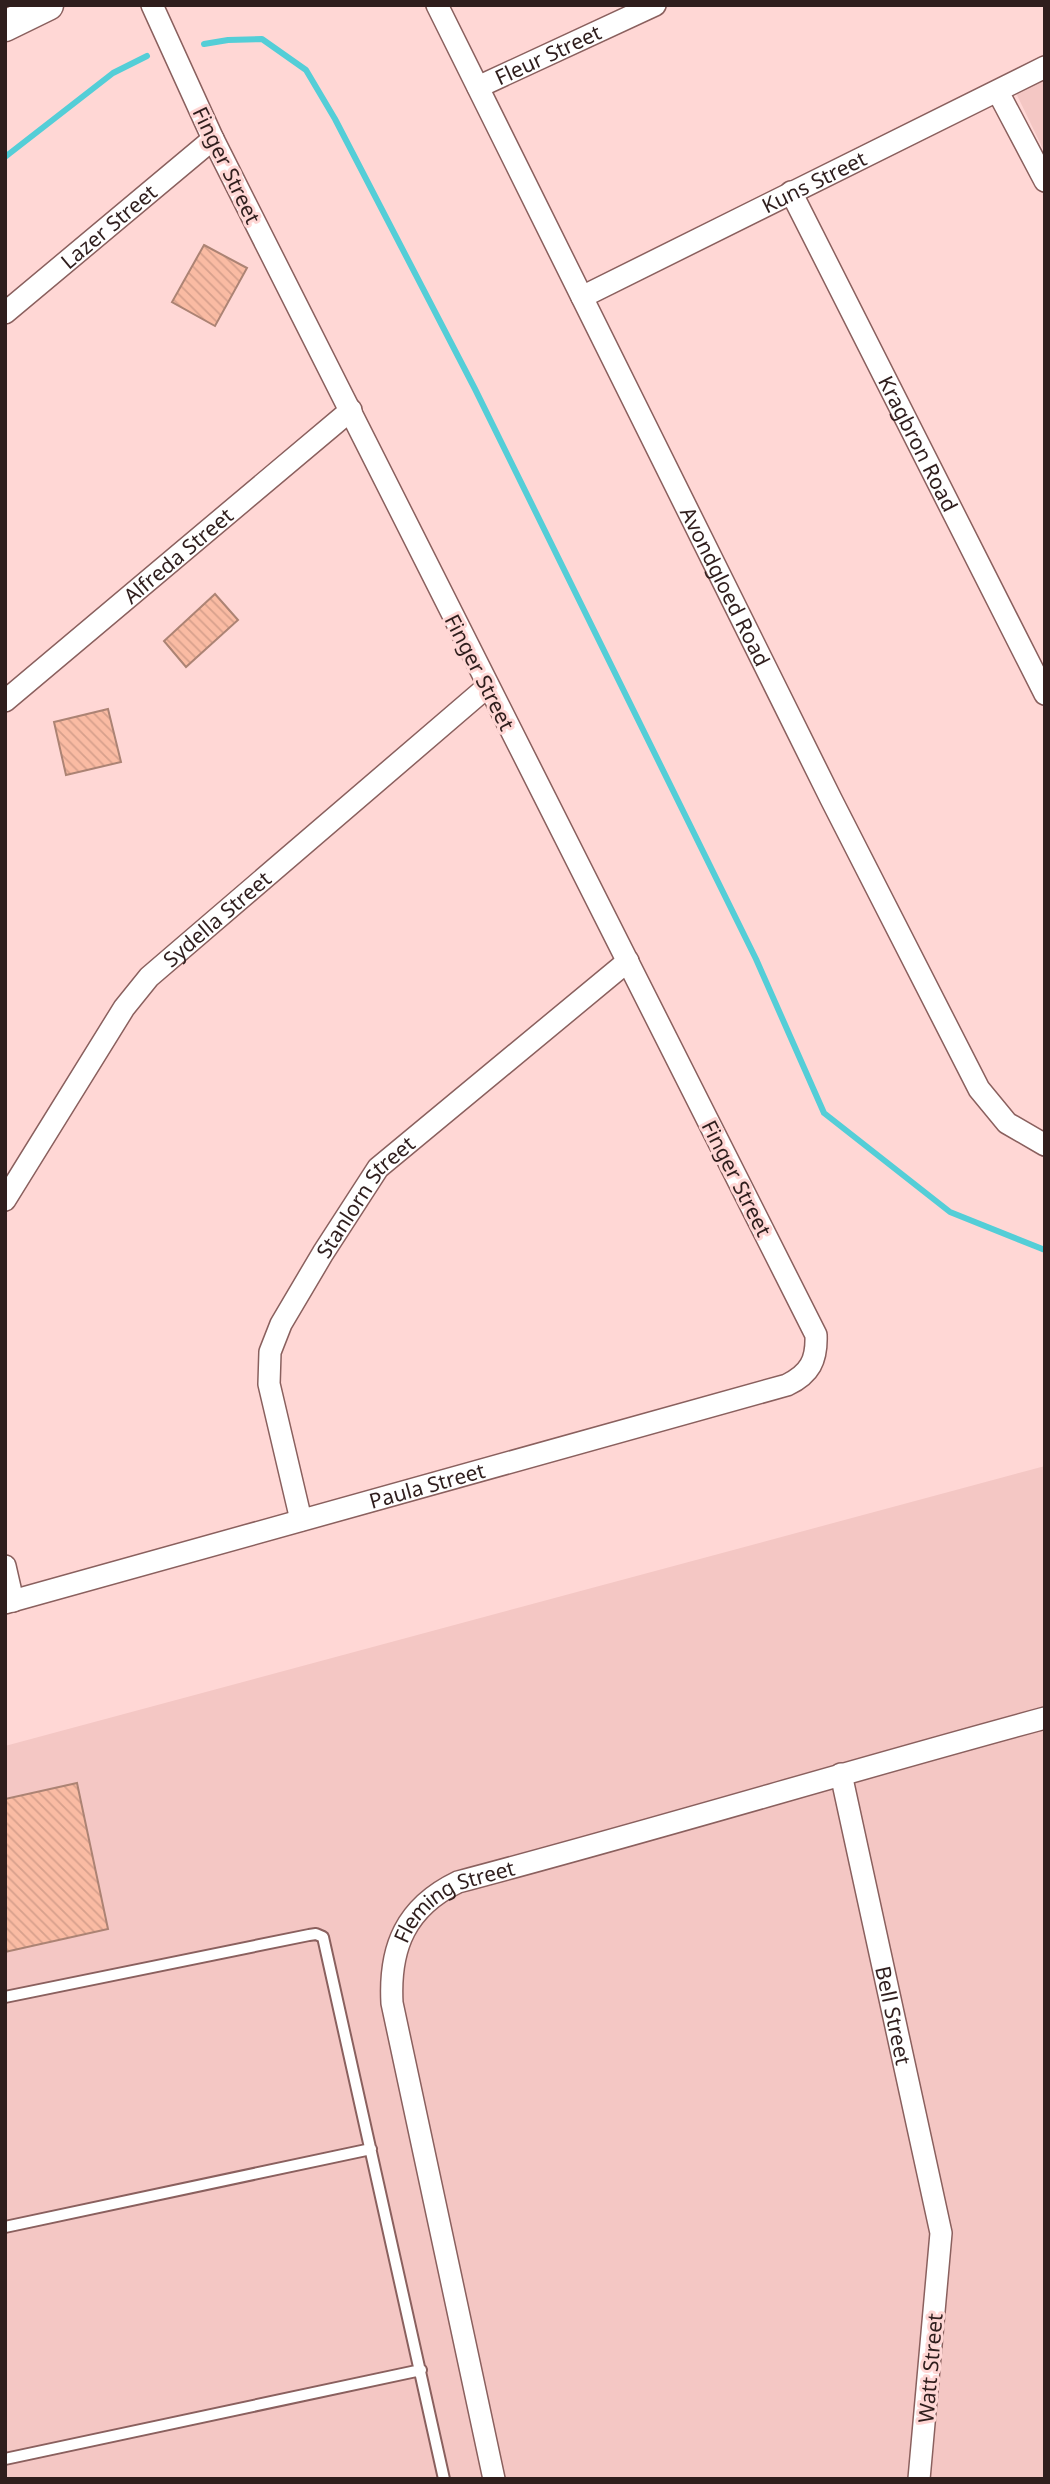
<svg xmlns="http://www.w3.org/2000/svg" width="1050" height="2484" font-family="'Noto Sans',sans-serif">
<defs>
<pattern id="building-back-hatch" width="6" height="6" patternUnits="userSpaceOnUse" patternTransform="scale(1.75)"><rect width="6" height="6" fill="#fabba3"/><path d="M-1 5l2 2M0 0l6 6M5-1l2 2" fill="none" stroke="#d7a08c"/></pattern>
</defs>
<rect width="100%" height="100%" fill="#ffd7d5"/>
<path fill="#f4c7c4" d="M1045,67V153L1015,91Z
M1045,1466V2479H5V1746Z"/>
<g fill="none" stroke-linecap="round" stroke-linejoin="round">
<path stroke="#54ced7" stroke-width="6" d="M204,44L228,40L262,39L306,70L335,119L475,389L756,959L824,1113L950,1212L1045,1250
M5,157L113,73L147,56"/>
</g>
<path fill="url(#building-back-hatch)" stroke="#ac8374" stroke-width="2" d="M204,245L247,268L215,326L172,302Z
M215,594L238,620L186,667L164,641Z
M108,709L121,762L66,775L54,722Z
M77,1783L108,1929L5,1952V1799Z"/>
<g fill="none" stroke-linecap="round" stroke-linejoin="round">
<g stroke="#8a605e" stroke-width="14">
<path id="service" d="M5,1997L309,1935L316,1934L323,1937L444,2479
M5,2227L371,2149
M5,2459L421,2370"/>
</g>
<g stroke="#8a605e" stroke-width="24">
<g id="minor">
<path id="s1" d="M437,5L831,799L979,1089L1007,1123L1045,1145"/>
<path id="s2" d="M478,87L655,5"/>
<path d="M998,92L1045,181"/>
<path id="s3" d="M791,192L1045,694"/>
<path id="s4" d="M582,297L1045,67"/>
<path id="s5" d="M5,313L213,139"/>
<path id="s6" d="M5,701L351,410"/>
<path id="s7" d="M5,1200L124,1008L149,977L487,687"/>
<path id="s8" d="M301,1520L269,1384L270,1352L281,1324L323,1253L378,1168L628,961"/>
<path d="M5,1566L13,1601"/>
<path id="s9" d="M5,1603L787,1385C810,1374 817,1360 816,1335L213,139L152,5"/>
<path id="s10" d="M841,1774L941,2233L919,2479"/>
<path id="s11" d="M494,2479L392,2003C389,1947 406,1907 458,1882C655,1830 849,1771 1045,1718"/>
</g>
</g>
<g stroke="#8a605e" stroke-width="33">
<path id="secondary" d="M5,26L48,5"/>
</g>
<use href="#service" stroke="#fff" stroke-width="10"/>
<use href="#minor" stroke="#fff" stroke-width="21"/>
<use href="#secondary" stroke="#fff" stroke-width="30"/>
</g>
<g text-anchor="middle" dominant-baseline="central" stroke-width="6" stroke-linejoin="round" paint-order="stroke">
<g font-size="21" fill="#2f1e1d" stroke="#ffd7d5">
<text stroke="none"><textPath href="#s2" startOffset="77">Fleur Street</textPath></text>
<text transform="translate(227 165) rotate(64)">Finger Street</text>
<text stroke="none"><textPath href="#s4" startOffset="259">Kuns Street</textPath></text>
<text stroke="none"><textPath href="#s5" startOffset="135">Lazer Street</textPath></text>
<text stroke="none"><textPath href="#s3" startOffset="282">Kragbron Road</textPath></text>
<text stroke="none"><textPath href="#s6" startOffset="226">Alfreda Street</textPath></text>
<text stroke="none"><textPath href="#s1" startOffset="649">Avondgloed Road</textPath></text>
<text transform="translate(480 672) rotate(63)">Finger Street</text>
<text stroke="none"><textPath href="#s7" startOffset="355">Sydella Street</textPath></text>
<text transform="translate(737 1178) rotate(63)">Finger Street</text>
<text stroke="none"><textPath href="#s8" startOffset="355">Stanlorn Street</textPath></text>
<text stroke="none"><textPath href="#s9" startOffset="438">Paula Street</textPath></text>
<text stroke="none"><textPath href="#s11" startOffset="621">Fleming Street</textPath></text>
<text stroke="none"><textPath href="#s10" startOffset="247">Bell Street</textPath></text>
<text transform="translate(930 2368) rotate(-85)">Watt Street</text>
</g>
</g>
<rect width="1050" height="2484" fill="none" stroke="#2f1e1d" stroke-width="14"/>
</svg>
